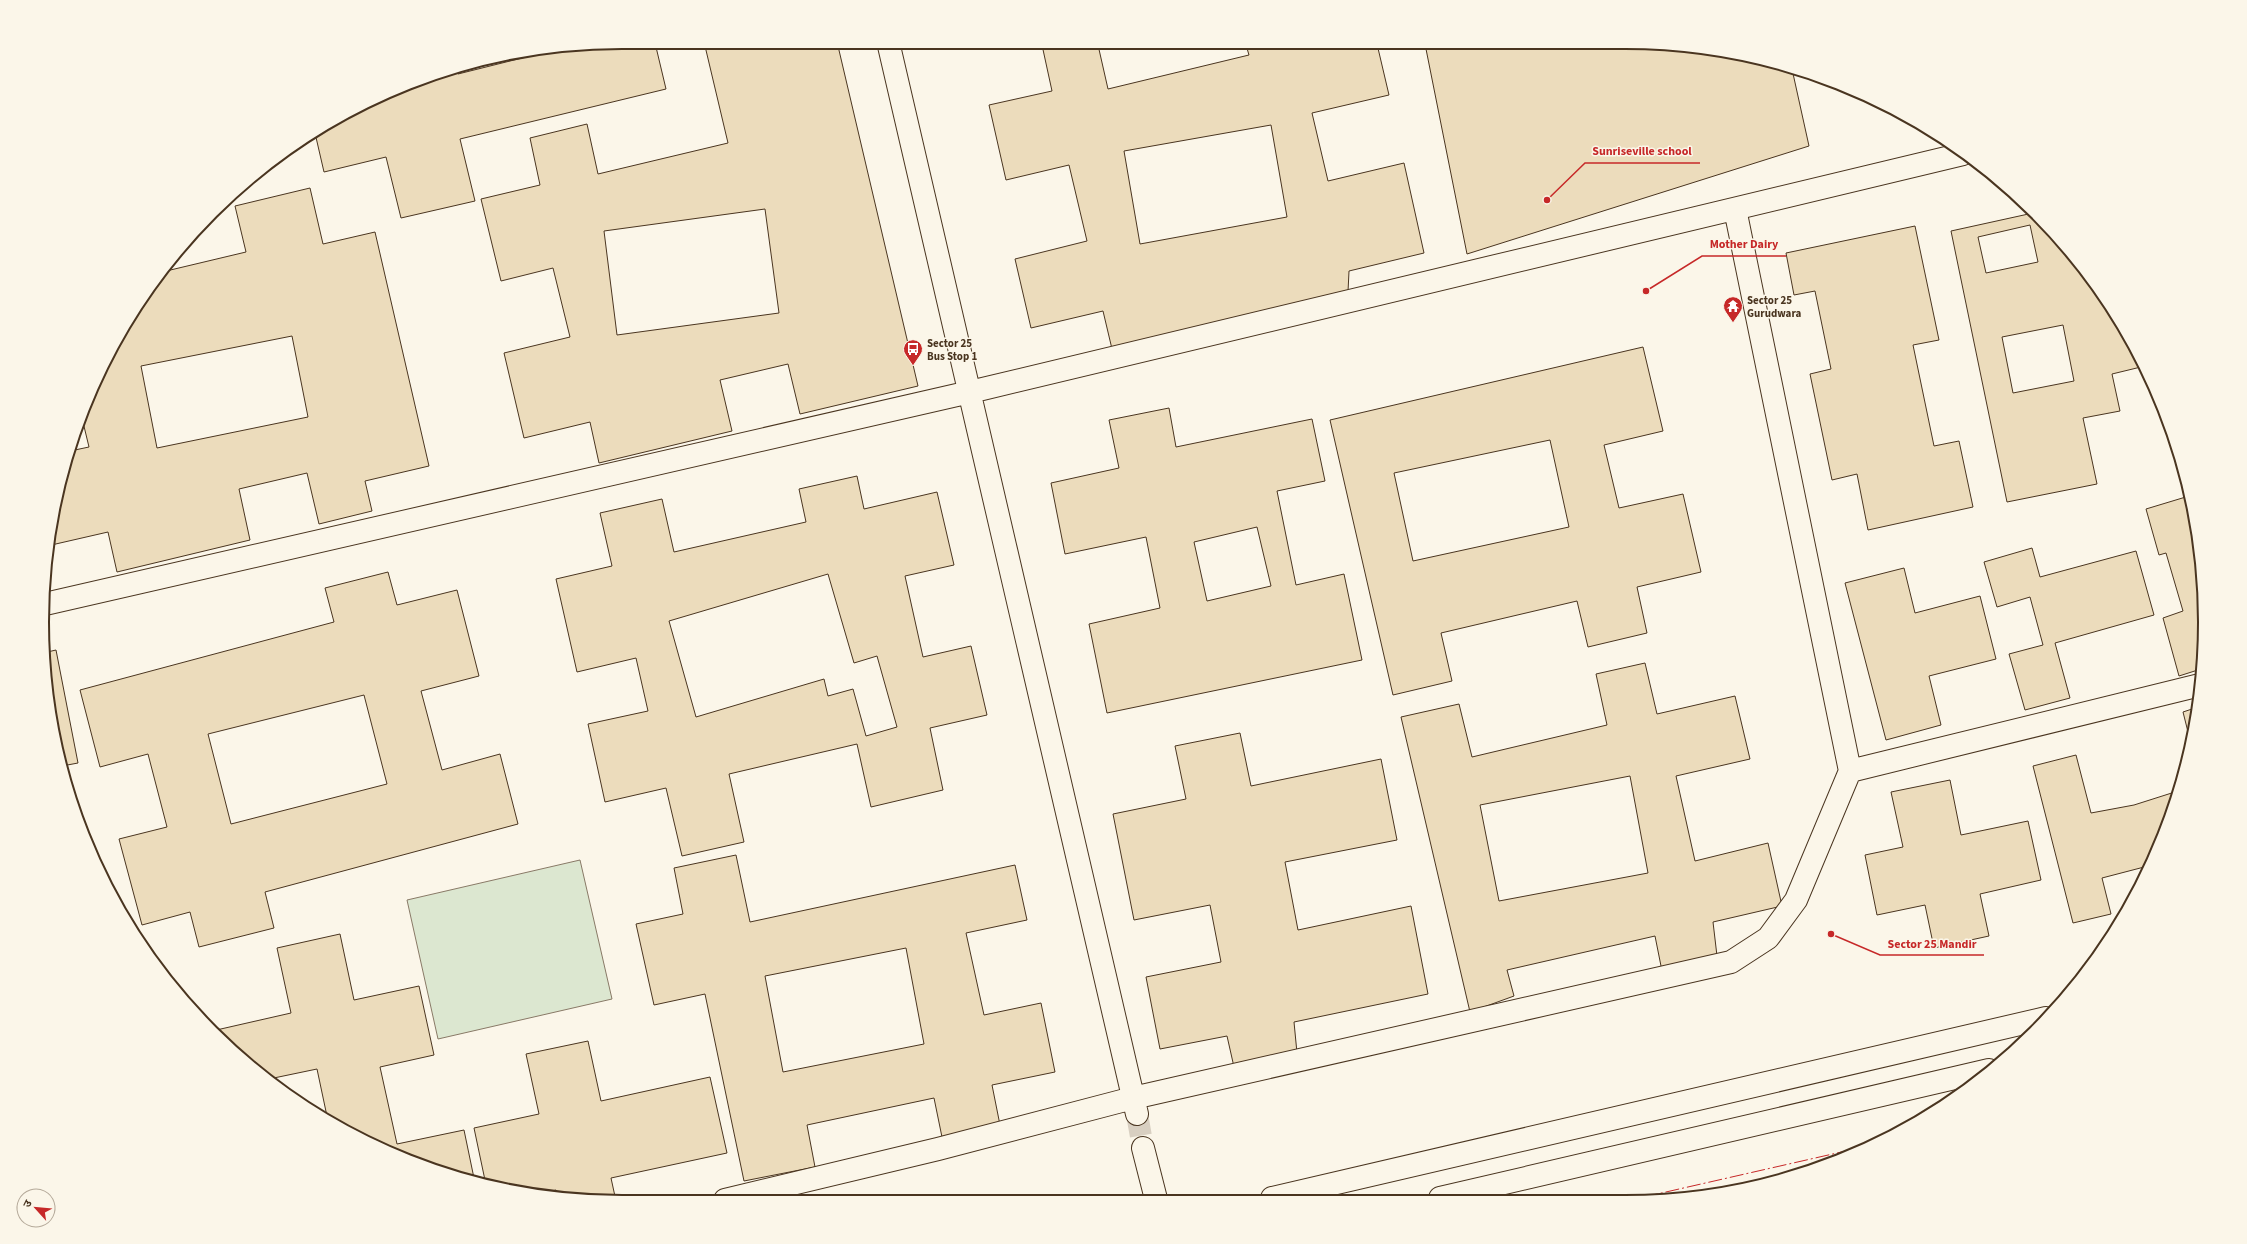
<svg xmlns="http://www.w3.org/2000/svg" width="2247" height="1244" font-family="'Source Sans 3','Noto Sans Devanagari',sans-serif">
<rect width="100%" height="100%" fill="#fbf6e9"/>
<path fill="#dce7d0" stroke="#887966" d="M580,860L612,999L438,1039L407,900Z"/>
<path fill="#ecdcbc" stroke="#4a3520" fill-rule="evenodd" d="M1663,43L1775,62L1792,69L1809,146L1467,254L1425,44Z
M1377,44L1389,95L1312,113L1328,181L1404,163L1424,253L1349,271L1348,292L1112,349L1103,311L1031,328L1015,259L1087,241L1069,165L1006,180L989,105L1052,91L1042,45H1098L1108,89L1249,55L1246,45ZM1271,125L1287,217L1140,244L1124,151Z
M705,46H838L918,386L800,414L788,364L720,380L732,431L599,463L590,422L524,438L504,353L570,337L553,268L501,281L481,199L540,185L530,138L587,124L598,174L728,143ZM765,209L779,313L617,335L604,231Z
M546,47H656L666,89L460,139L475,201L401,218L386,157L324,172L315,133L365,102L436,73L456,68L458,74L534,55L532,50Z
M310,188L323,244L375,232L429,466L365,481L372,511L319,524L307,473L239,489L250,540L117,572L108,532L47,546L62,472L70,451L89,447L82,418L102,366L140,300L162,272L246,252L235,206ZM292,336L308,417L157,448L141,366Z
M2033,213L2085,269L2145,366L2112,374L2120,411L2083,418L2097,484L2007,502L1951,231ZM2030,225L2038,262L1986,273L1978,237ZM2063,325L2074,381L2013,393L2002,337Z
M1915,226L1939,340L1913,345L1934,446L1959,441L1973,507L1868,530L1857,474L1832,480L1810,374L1831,369L1815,291L1794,295L1786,253Z
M1643,347L1663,431L1604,445L1619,508L1683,494L1701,572L1637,587L1647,633L1588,647L1577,601L1441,633L1452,681L1393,695L1330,420ZM1550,440L1569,527L1413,561L1394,473Z
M1169,408L1176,447L1312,419L1325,481L1277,491L1296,585L1344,574L1362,660L1107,713L1089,624L1160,608L1146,537L1065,554L1051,483L1119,468L1109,420ZM1257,527L1271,586L1207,601L1194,542Z
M857,476L864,509L937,492L954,565L905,576L923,657L971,646L987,715L930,728L943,790L871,807L857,744L729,774L744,842L682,856L666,788L605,802L588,724L648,711L636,658L577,672L556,579L612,566L600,513L662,499L674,552L806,522L799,489ZM828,574L854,663L877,656L897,727L866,736L853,689L828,696L824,679L696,717L669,621Z
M2189,496L2204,584L2201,669L2179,676L2163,618L2183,611L2166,553L2159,555L2146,509Z
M2032,548L2040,577L2136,551L2154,615L2055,643L2070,698L2025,710L2009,654L2043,645L2030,597L1997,607L1984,562Z
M1904,568L1915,613L1980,596L1996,659L1929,676L1941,725L1886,740L1845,583Z
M388,572L397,605L457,590L479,676L421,691L442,770L500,754L518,824L265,892L274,928L199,947L190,912L142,925L119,839L167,827L148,754L100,767L80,690L334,622L325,588ZM364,695L387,784L231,824L208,734Z
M56,650L78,763L62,766L53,735L43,660V653Z
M1645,663L1657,714L1735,696L1750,759L1676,776L1695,861L1768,843L1782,906L1713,922L1717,956L1662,971L1655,936L1507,970L1514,996L1470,1012L1401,717L1459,704L1472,757L1607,725L1596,674ZM1630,776L1648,873L1499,901L1480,805Z
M2198,707L2190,740L2183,712Z
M1240,733L1251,786L1381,759L1397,840L1285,862L1298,930L1411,906L1428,994L1294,1022L1297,1053L1234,1067L1227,1036L1160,1049L1146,977L1221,962L1210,905L1134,920L1113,814L1186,799L1175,746Z
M2076,755L2091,813L2134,805L2178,791L2174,809L2148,866L2102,878L2111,914L2073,923L2033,766Z
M1950,780L1961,835L2028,821L2041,880L1980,894L1989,936L1934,948L1925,905L1877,915L1865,855L1903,847L1891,792Z
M736,855L750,922L1015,865L1027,920L966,933L984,1015L1041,1003L1055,1072L992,1085L1001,1130L943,1142L934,1098L807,1125L815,1167L744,1181L705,994L654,1005L636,924L683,914L674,868ZM906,948L924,1044L783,1072L765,976Z
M340,934L354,1000L419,986L434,1055L380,1067L397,1144L464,1130L475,1183L332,1124L328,1121L317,1069L269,1079L240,1058L212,1031L291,1013L277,948Z
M588,1041L601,1101L710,1077L727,1153L611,1178L616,1201H584L558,1196L556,1190L541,1194L486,1185L474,1128L539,1114L526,1054Z"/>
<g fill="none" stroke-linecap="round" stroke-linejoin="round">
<path stroke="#d8cfc1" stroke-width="22" stroke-dasharray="22 11" stroke-linecap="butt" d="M1137,1114L1143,1148"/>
<g stroke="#4a3520" stroke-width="24">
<path id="minor" d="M889,46L1137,1114
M45,604L970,392L1963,154
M1850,771L2200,685
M1143,1148L1156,1199
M1272,1198L2046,1018
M1440,1198L1989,1070
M725,1200L938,1149L1133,1098L1731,962L1768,938L1796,900L1850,771L1735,209"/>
</g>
<use href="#minor" stroke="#fbf6e9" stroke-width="22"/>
<path stroke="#c62828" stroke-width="1" stroke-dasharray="14 3 2 3" stroke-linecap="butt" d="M1644,1197L1859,1148"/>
</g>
<defs>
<g id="temple-pin" transform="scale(1)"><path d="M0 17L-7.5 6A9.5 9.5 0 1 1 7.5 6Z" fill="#c62828" stroke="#fbf6e9"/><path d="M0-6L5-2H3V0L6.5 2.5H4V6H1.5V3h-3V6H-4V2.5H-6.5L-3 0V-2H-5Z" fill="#fff"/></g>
<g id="bus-pin" transform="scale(1)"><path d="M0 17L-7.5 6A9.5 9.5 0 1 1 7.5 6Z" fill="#c62828" stroke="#fbf6e9"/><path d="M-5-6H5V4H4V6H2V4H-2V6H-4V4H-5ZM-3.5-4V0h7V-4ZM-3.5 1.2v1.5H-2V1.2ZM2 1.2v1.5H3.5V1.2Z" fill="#fff"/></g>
</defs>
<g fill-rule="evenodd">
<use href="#temple-pin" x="1733" y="306"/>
<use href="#bus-pin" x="913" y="349"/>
</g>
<g text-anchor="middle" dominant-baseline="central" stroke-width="3" stroke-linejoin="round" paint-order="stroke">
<g font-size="11" font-weight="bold" fill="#4a3520" stroke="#fbf6e9" text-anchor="start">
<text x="1747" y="300">Sector 25<tspan x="1747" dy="13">Gurudwara</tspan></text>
<text x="927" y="343">Sector 25<tspan x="927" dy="13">Bus Stop 1</tspan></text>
</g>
</g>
<path d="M0 0H2247V1244H0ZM622 49H1625A573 573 0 0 1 2198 622V622A573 573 0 0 1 1625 1195H622A573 573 0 0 1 49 622V622A573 573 0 0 1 622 49Z" fill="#fbf6e9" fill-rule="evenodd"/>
<path fill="none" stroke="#4a3520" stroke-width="2" d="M622 49H1625A573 573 0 0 1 2198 622V622A573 573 0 0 1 1625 1195H622A573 573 0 0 1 49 622V622A573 573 0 0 1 622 49Z"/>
<path fill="none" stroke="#c62828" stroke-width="1.5" d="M1547 200L1585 163H1700M1646 291L1702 256H1786M1831 934L1880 955H1984"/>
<g fill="#c62828" stroke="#fbf6e9" stroke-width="1.5">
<circle cx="1547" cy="200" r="4"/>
<circle cx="1646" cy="291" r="4"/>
<circle cx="1831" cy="934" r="4"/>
</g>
<g font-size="12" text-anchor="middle" font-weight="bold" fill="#c62828" stroke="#fbf6e9" stroke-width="3" stroke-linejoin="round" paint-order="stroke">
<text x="1642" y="155">Sunriseville school</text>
<text x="1744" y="248">Mother Dairy</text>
<text x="1932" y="948">Sector 25 Mandir</text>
</g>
<g transform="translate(36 1208) rotate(297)"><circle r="19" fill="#fbf6e9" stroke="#b4a999"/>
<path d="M0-3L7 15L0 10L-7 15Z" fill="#c62828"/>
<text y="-6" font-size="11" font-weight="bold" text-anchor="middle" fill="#4a3520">उ</text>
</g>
</svg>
